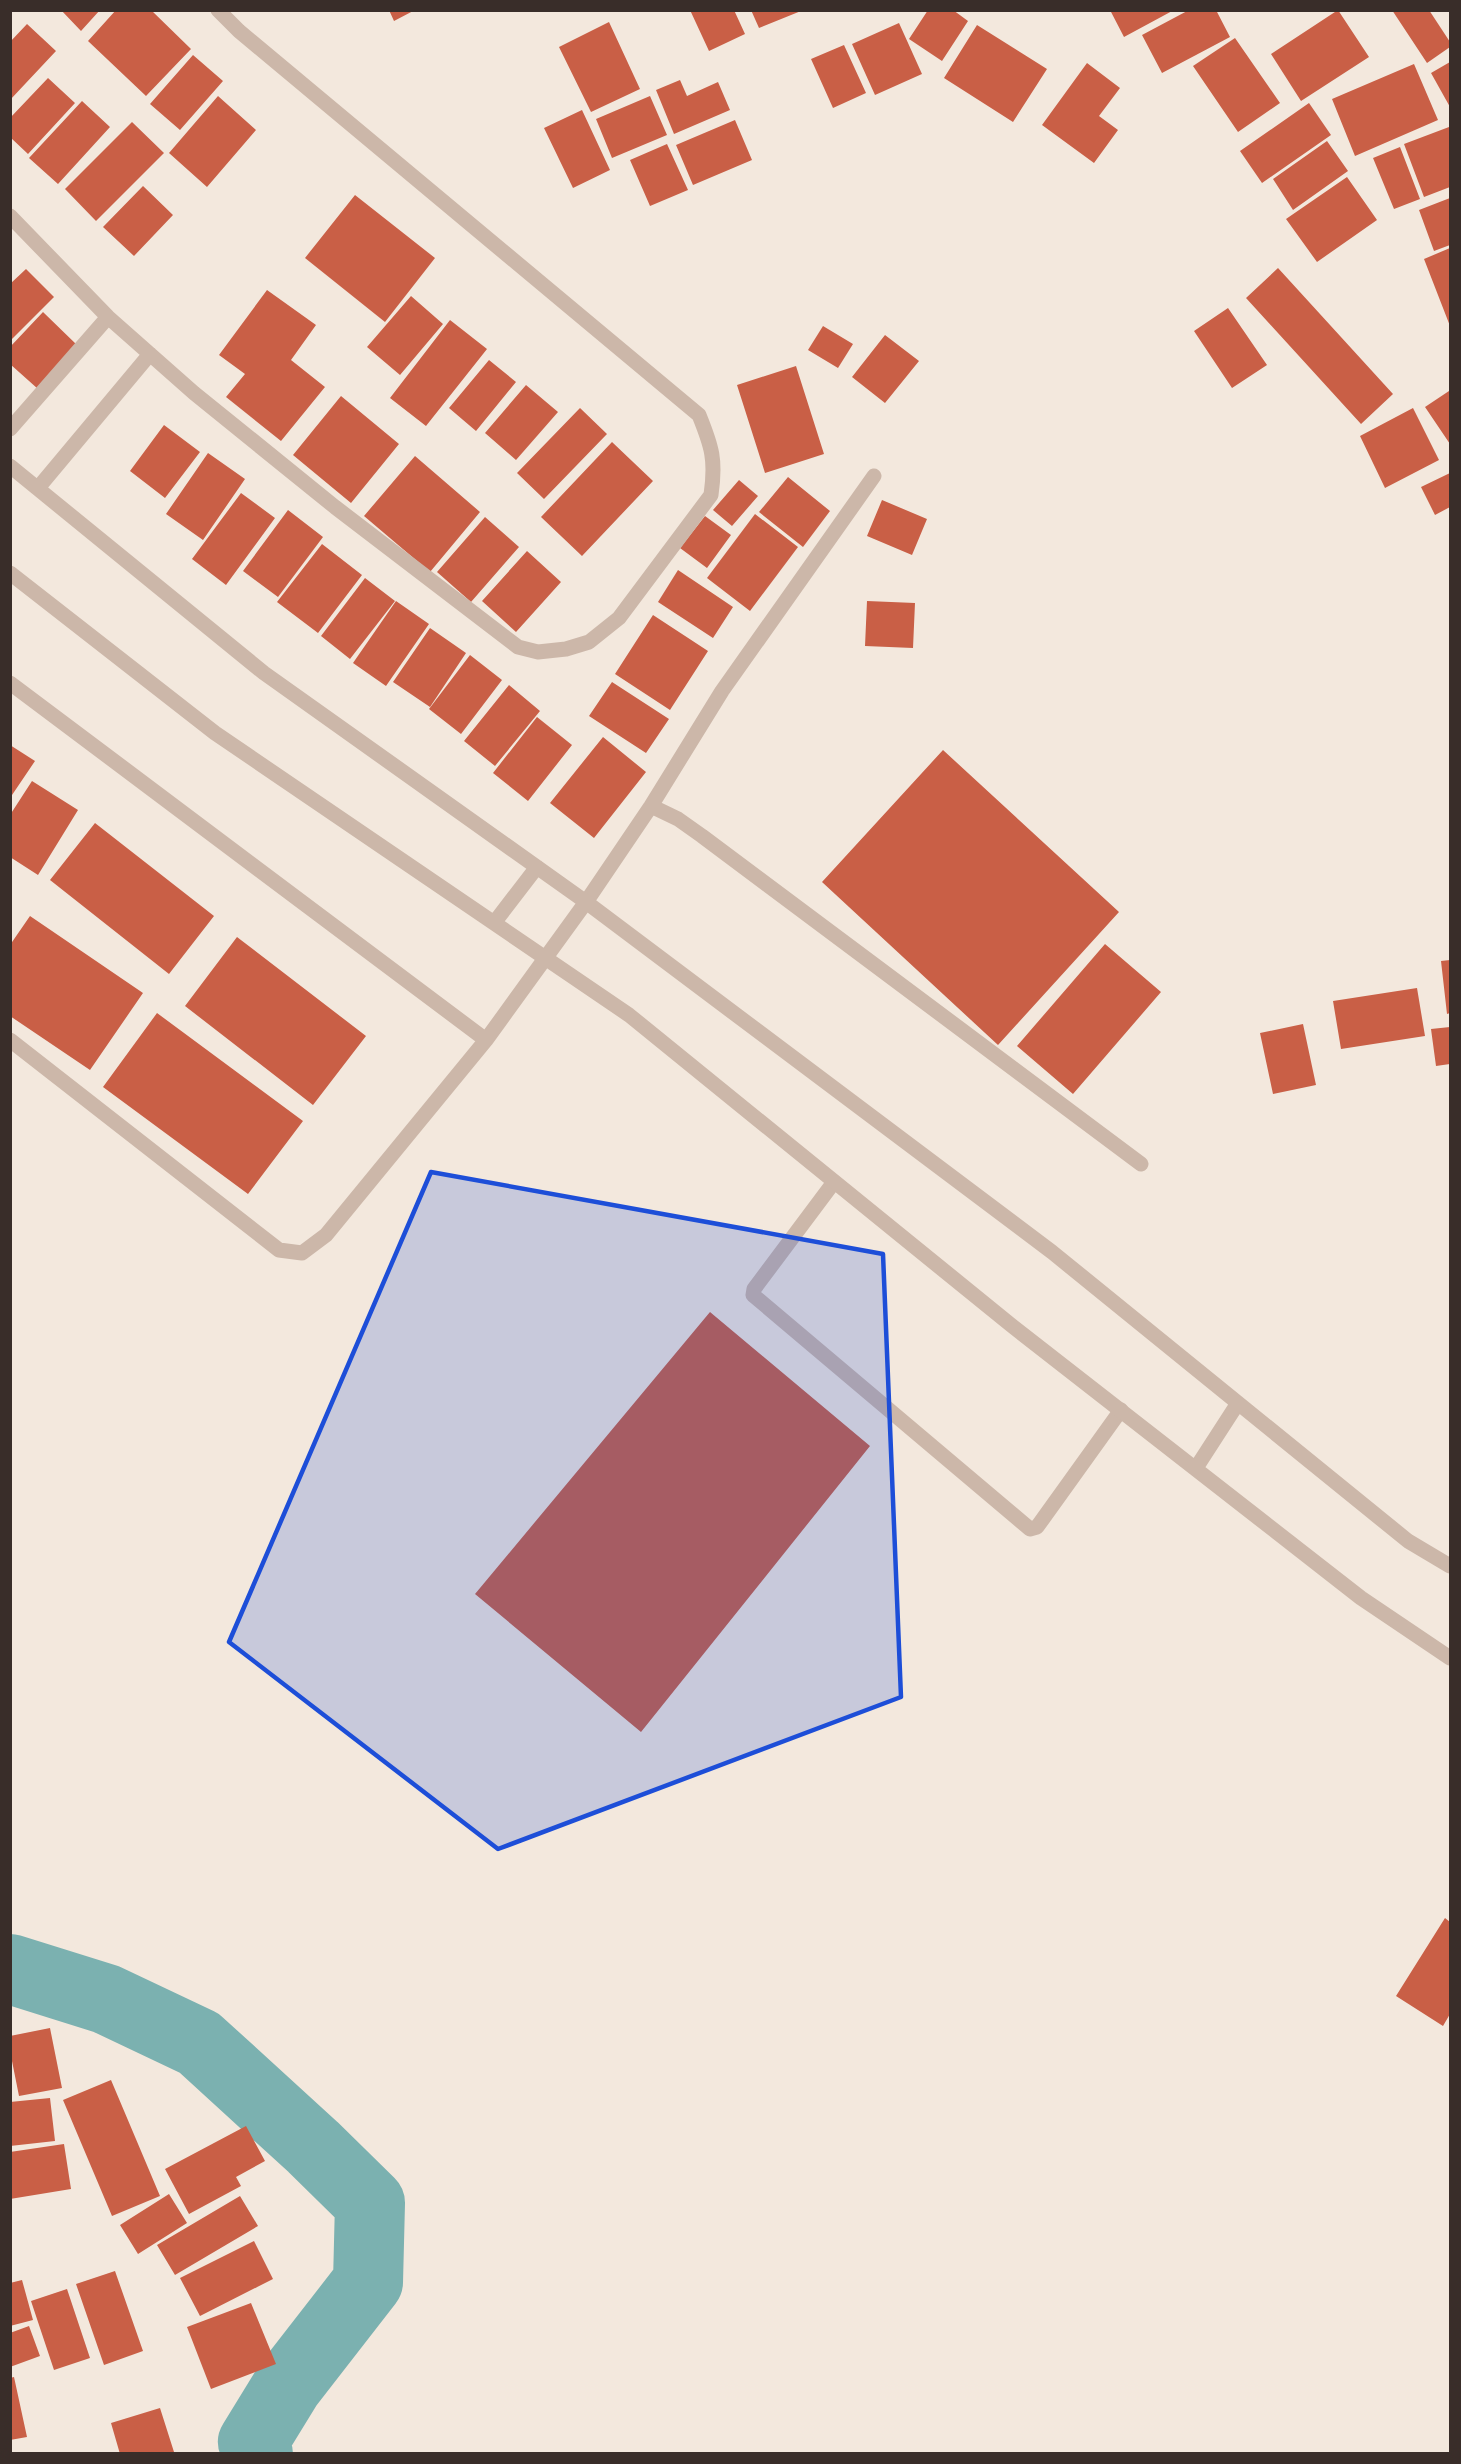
<svg xmlns="http://www.w3.org/2000/svg" width="1461" height="2464" font-family="'Roboto Condensed',sans-serif">
<rect width="100%" height="100%" fill="#f3e8dd"/>
<g fill="none" stroke-linecap="round" stroke-linejoin="round">
<path stroke="#7bb1b0" stroke-width="70" d="M10,1969L106,1999L199,2043L313,2147L370,2203L368,2282L288,2385L253,2442L258,2454"/>
</g>
<path fill="#c95f46" d="M61,10H100L81,31Z
M116,10H151L191,49L146,96L88,41Z
M389,10H415L394,21Z
M690,10H734L745,34L709,51Z
M751,10H801V11L759,28Z
M928,10H953L968,21L942,61L909,39Z
M1110,10H1174L1124,37Z
M1189,10H1216L1230,37L1162,73L1142,35Z
M1338,10L1369,57L1301,101L1271,54Z
M1392,10H1429L1450,42V47L1427,63Z
M609,22L640,89L591,112L559,47Z
M899,23L922,74L875,95L852,44Z
M27,24L56,51L10,100V42Z
M977,25L1047,69L1013,122L944,78Z
M1235,38L1280,103L1238,132L1193,66Z
M844,45L866,93L833,108L811,59Z
M193,55L223,81L180,130L150,104Z
M1450,62V107L1431,73Z
M1087,63L1120,88L1099,116L1118,130L1094,163L1042,125Z
M1414,64L1438,120L1355,156L1332,99Z
M48,78L75,103L28,154L10,137V118Z
M680,80L687,96L718,82L730,110L674,134L656,90Z
M218,96L256,130L207,187L169,153Z
M650,96L667,135L612,158L596,119Z
M82,101L110,127L58,184L29,158Z
M1309,103L1331,135L1262,183L1240,151Z
M582,110L610,170L573,188L544,128Z
M735,120L752,160L693,185L676,145Z
M132,122L164,153L96,221L65,189Z
M1449,127L1450,187L1424,197L1404,144Z
M1327,141L1348,171L1293,210L1273,179Z
M667,144L688,190L650,206L630,160Z
M1400,147L1420,199L1394,209L1373,158Z
M1347,177L1377,220L1317,262L1286,219Z
M143,186L173,215L134,256L103,227Z
M355,195L435,258L385,322L305,258Z
M1450,198V245L1434,251L1419,210Z
M1450,248V326L1424,259Z
M1278,268L1393,394L1361,424L1246,298Z
M26,269L54,297L10,341V284Z
M267,290L316,325L291,360L325,387L281,441L226,397L245,374L219,355Z
M411,296L443,324L400,375L367,347Z
M1228,308L1267,365L1232,388L1194,331Z
M43,312L78,346L38,389L10,364V347Z
M450,320L487,349L426,426L390,398Z
M823,326L853,344L838,368L808,350Z
M885,335L919,361L885,403L852,377Z
M489,360L516,382L476,431L449,408Z
M796,366L824,454L765,473L737,385Z
M526,385L558,412L516,460L485,433Z
M1449,391L1450,392V444L1425,407Z
M341,396L399,444L351,503L293,455Z
M580,408L607,434L544,499L517,473Z
M1413,408L1439,460L1385,488L1360,436Z
M164,425L200,452L165,498L130,471Z
M612,442L653,481L582,556L541,517Z
M208,453L245,479L203,540L166,514Z
M415,456L480,512L430,572L364,516Z
M1450,473V507L1435,515L1421,487Z
M788,477L830,511L803,547L759,512Z
M739,480L758,496L732,526L713,510Z
M241,493L275,518L226,585L192,559Z
M882,500L927,519L912,555L867,536Z
M288,510L323,537L278,597L243,571Z
M755,514L798,547L750,611L707,578Z
M705,516L731,535L707,568L680,548Z
M485,517L519,547L471,602L437,572Z
M322,544L362,575L318,633L277,602Z
M527,551L561,582L516,632L482,601Z
M678,570L733,607L713,638L658,602Z
M365,578L395,601L350,659L321,636Z
M396,601L429,624L386,686L353,663Z
M867,601L915,603L913,648L865,646Z
M653,615L708,651L670,710L615,674Z
M430,628L466,653L430,707L393,682Z
M470,655L502,680L461,734L429,709Z
M612,682L669,719L646,753L589,716Z
M509,685L540,711L495,766L464,741Z
M537,717L572,745L528,801L493,773Z
M603,737L646,772L594,838L550,803Z
M10,745L35,761L10,798Z
M943,750L1119,912L998,1045L822,882Z
M32,781L78,810L38,875L10,857V815Z
M95,823L214,916L169,974L50,880Z
M30,916L143,993L90,1070L10,1016V945Z
M237,937L366,1036L313,1105L185,1006Z
M1105,944L1161,992L1073,1094L1017,1046Z
M1450,960V1013L1447,1014L1441,961Z
M1417,988L1425,1036L1341,1049L1333,1001Z
M157,1013L303,1121L248,1194L103,1087Z
M1303,1024L1316,1085L1273,1094L1260,1033Z
M1450,1027V1064L1436,1066L1431,1029Z
M710,1312L870,1446L641,1732L475,1594Z
M1445,1918L1450,1922V2014L1443,2026L1396,1996Z
M50,2028L62,2088L19,2096L10,2051V2036Z
M111,2080L160,2196L112,2216L63,2100Z
M50,2098L55,2141L10,2146V2102Z
M246,2126L265,2161L236,2177L241,2186L189,2214L165,2169Z
M64,2144L71,2189L10,2199V2152Z
M169,2194L187,2223L138,2254L120,2225Z
M240,2196L258,2226L175,2275L157,2245Z
M254,2241L273,2279L200,2316L180,2278Z
M115,2271L143,2351L104,2365L76,2284Z
M22,2280L33,2320L10,2326V2283Z
M67,2289L90,2358L54,2370L31,2301Z
M251,2303L276,2364L211,2389L187,2327Z
M29,2326L40,2356L10,2367V2333Z
M14,2377L27,2437L10,2440V2378Z
M160,2408L174,2452L120,2454L111,2423Z"/>
<g fill="none" stroke-linecap="round" stroke-linejoin="round">
<path stroke="#ccb7a9" stroke-width="15" d="M651,806L678,819L702,836L1141,1164
M586,902L651,806L722,691L874,476
M834,1182L754,1289L753,1295L1030,1529L1037,1527L1121,1410"/>
<path stroke="#ccb7a9" stroke-width="15" d="M10,216L108,317L194,393L335,507L518,647L538,652L566,649L589,642L619,618L711,495C716,460 712,447 699,415L239,31L218,10
M10,429L108,317
M10,466L264,673L586,902L1052,1252L1408,1541L1450,1566
M38,488L150,354
M10,573L215,733L629,1015L1011,1325L1361,1598L1450,1658
M10,683L486,1040
M494,923L537,867
M10,1040L279,1250L302,1253L326,1235L486,1040L586,902
M1196,1468L1238,1403"/>
</g>
<path fill="#1d4ed8" fill-opacity="0.2" stroke="#1d4ed8" stroke-width="4.5" stroke-linejoin="round" d="M431,1172L883,1254L901,1697L498,1849L229,1642Z"/>
<rect width="1461" height="2464" fill="none" stroke="#392d29" stroke-width="24"/>
</svg>
